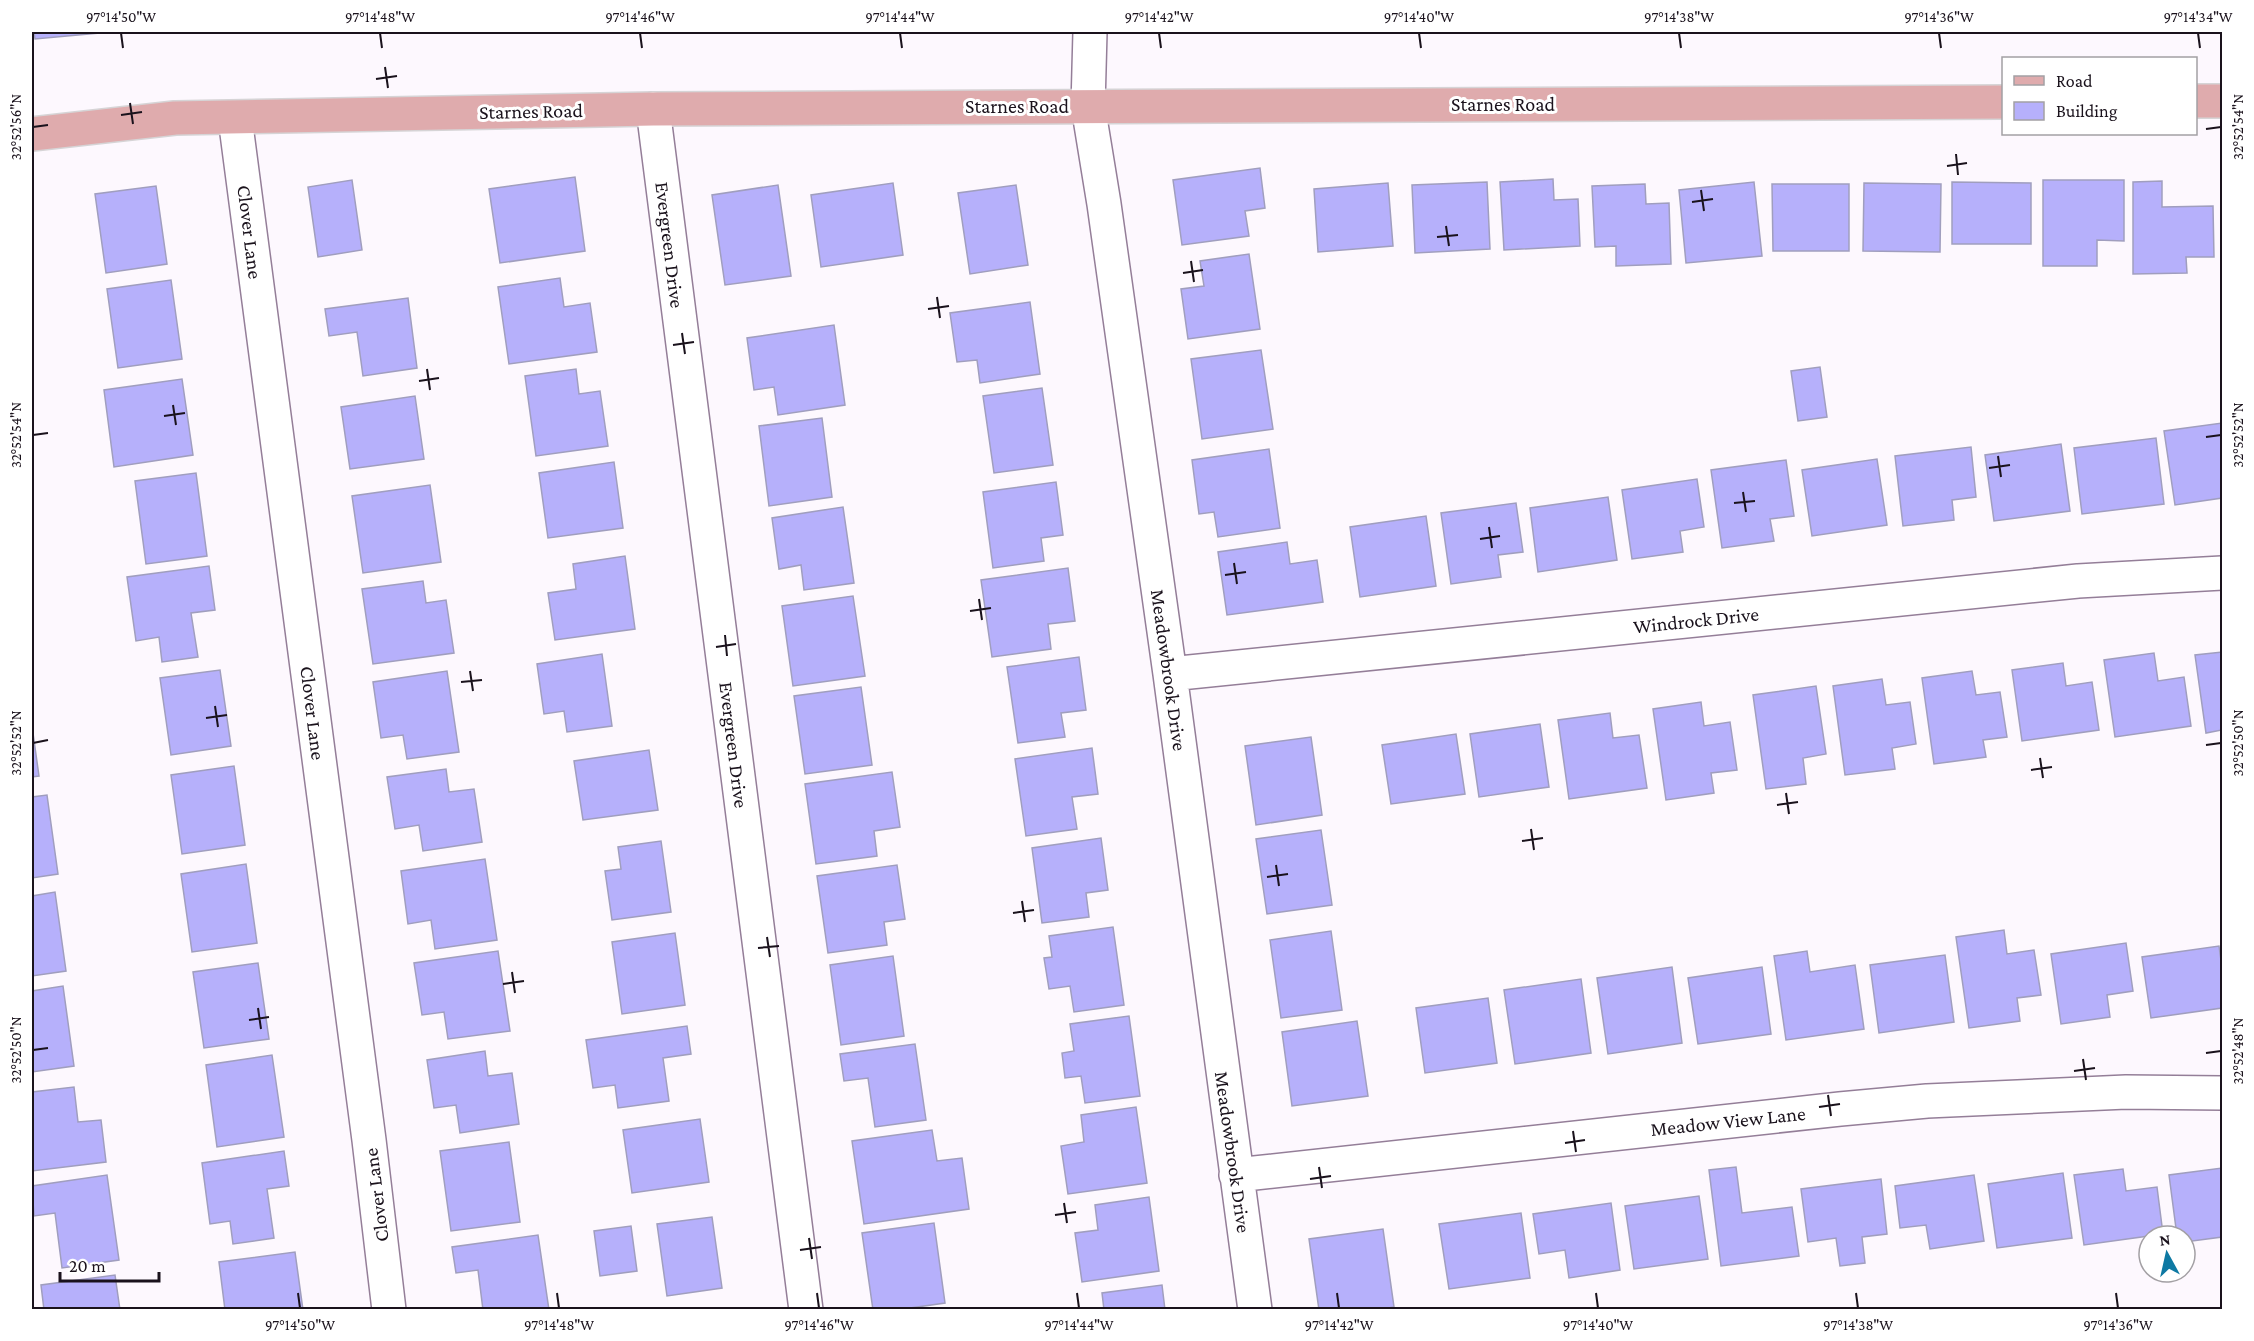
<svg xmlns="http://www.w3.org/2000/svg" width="2254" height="1341" font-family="'Crimson Pro',serif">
<rect width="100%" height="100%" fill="#fdf8fe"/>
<path fill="#b6b0fb" stroke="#a09ebe" stroke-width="1.5" d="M34,32H111L35,39Z
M1260,168L1265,208L1245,211L1249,236L1182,245L1173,180Z
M575,177L585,251L500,263L489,189Z
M1553,179L1554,200L1578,199L1580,246L1504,250L1500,182Z
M352,180L362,250L318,257L308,187Z
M2043,180H2124V241L2097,240V266H2043Z
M2162,181V207L2213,206L2214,257H2186L2187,273L2133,274V182Z
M1487,182L1490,249L1415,253L1412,185Z
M1754,182L1762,256L1686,263L1679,190Z
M1952,182L2031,183V244H1952Z
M893,183L903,255L821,267L811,195Z
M1388,183L1393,246L1318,252L1314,189Z
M1864,183L1941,184L1940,252L1863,251Z
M1645,184L1646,204L1669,203L1671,264L1616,266V246L1595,247L1592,186Z
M1772,184H1849V251H1773Z
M778,185L791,276L725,285L712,195Z
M1016,185L1028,265L970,274L958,193Z
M156,186L167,264L106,273L95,194Z
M1249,254L1260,329L1188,339L1181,289L1204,286L1200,261Z
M560,278L564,307L590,303L597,352L509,364L498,287Z
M171,280L182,359L118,368L107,289Z
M408,298L417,368L363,376L357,332L329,336L325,309Z
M1030,302L1040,374L980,383L977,360L957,362L950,313Z
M834,325L845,405L778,415L774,387L754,390L747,338Z
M1261,350L1273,429L1202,439L1191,359Z
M1820,367L1827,417L1798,421L1791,371Z
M576,369L579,394L600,391L608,446L536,456L525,376Z
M182,379L193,455L114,467L104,390Z
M1042,388L1053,465L994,473L983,396Z
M415,396L424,459L350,469L341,407Z
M822,418L832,497L769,506L759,426Z
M2222,423V498L2175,505L2164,431Z
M2156,438L2164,504L2082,514L2074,448Z
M2061,444L2070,511L1994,521L1985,455Z
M1971,447L1976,497L1952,500L1954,520L1903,526L1895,456Z
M1269,449L1280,528L1218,537L1214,512L1199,514L1192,460Z
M1877,459L1887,525L1812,536L1802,470Z
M1786,460L1794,516L1770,519L1774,541L1722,548L1711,470Z
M614,462L623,528L548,538L539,473Z
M196,473L207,556L146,564L135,481Z
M1697,479L1704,527L1680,531L1683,552L1632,559L1622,490Z
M1056,482L1063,535L1041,538L1044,561L993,568L983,492Z
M430,485L441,562L363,573L352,496Z
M1608,497L1617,560L1538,572L1530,508Z
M1516,503L1523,552L1498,555L1501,577L1451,584L1441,513Z
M843,507L854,583L804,590L801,565L779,569L772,518Z
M1426,516L1436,586L1360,597L1350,527Z
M1287,542L1290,564L1317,560L1323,602L1227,615L1218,552Z
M625,556L635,629L555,640L548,593L576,589L573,564Z
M209,566L215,610L191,613L198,657L162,662L159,637L136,641L127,577Z
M1068,568L1075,621L1048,624L1051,649L992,657L981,580Z
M423,581L426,603L446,600L454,653L373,664L362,589Z
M853,596L865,676L793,686L782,606Z
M2222,652V730L2206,733L2195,655Z
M2154,653L2158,681L2184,677L2191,726L2115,737L2104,660Z
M602,654L612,726L567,732L564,711L544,714L537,664Z
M1079,657L1086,710L1061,713L1065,737L1018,743L1007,667Z
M2063,663L2066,686L2092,682L2099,730L2022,741L2012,670Z
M220,670L231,746L171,755L160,678Z
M447,671L459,752L407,759L403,735L381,738L373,682Z
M1972,671L1976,695L2000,692L2007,737L1983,740L1986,757L1934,764L1922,678Z
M1882,679L1886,705L1910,702L1916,744L1892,748L1895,769L1845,775L1833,686Z
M1816,686L1826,754L1803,758L1806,784L1766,789L1753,695Z
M861,687L872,765L805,774L794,696Z
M1701,702L1704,726L1730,722L1737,770L1711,773L1714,793L1666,800L1653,709Z
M1610,713L1613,738L1639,735L1647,788L1569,799L1558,720Z
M1540,724L1549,787L1479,797L1470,734Z
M32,726L39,776L32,777Z
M1456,734L1465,794L1391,804L1382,745Z
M1311,737L1322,815L1256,825L1245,746Z
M1092,748L1098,794L1072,797L1077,829L1026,836L1015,759Z
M649,750L658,810L583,820L574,761Z
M234,766L245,845L182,854L171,775Z
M446,769L449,792L474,789L482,842L423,851L419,825L395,829L387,777Z
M892,772L900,827L874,831L877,856L816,864L805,784Z
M47,795L58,874L32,878V797Z
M1321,830L1332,905L1267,914L1256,839Z
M1101,838L1108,890L1086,893L1089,917L1042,923L1032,848Z
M661,841L671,912L612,920L605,871L621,869L618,847Z
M485,859L497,940L435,949L431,920L408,924L401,871Z
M246,864L257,943L192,952L181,874Z
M897,865L905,919L884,922L887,945L828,953L817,876Z
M55,892L66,971L32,976V896Z
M1113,927L1124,1005L1074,1012L1070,986L1049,989L1044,958L1052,957L1049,936Z
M2004,930L2007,954L2034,950L2041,995L2017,998L2020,1021L1969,1028L1956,937Z
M1331,931L1342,1010L1281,1018L1270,940Z
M675,933L685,1005L622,1014L612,942Z
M2126,943L2133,991L2107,995L2110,1017L2061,1024L2051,954Z
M2219,946L2222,968V1008L2151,1018L2142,957Z
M498,951L510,1031L448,1039L444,1012L422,1015L414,963Z
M1807,951L1810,972L1855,965L1864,1029L1786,1040L1774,956Z
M1945,955L1954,1022L1879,1033L1870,965Z
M893,956L904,1036L841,1045L830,965Z
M258,963L269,1039L204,1048L193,972Z
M1672,967L1682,1043L1608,1054L1597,978Z
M1762,967L1771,1034L1698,1044L1688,978Z
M1581,979L1591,1053L1515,1064L1504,990Z
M63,986L74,1066L32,1072V991Z
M1488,998L1497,1063L1425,1073L1416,1008Z
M1129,1016L1140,1096L1085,1103L1081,1076L1065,1078L1062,1053L1074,1051L1070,1024Z
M1357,1021L1368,1096L1292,1106L1282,1032Z
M687,1026L691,1054L663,1058L669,1101L618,1108L615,1085L593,1088L586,1040Z
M915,1044L926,1120L875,1127L868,1078L844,1081L840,1054Z
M485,1051L488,1076L512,1073L519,1124L460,1133L456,1105L434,1108L427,1060Z
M272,1055L284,1137L217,1147L206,1065Z
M74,1087L78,1122L101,1120L106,1162L32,1171V1092Z
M1136,1107L1147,1183L1068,1194L1061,1146L1084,1142L1081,1115Z
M700,1119L709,1182L632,1193L623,1130Z
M932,1130L937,1161L962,1158L969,1209L864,1224L852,1141Z
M509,1142L520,1222L451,1231L440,1151Z
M284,1151L289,1186L267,1189L274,1238L233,1244L230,1221L210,1224L202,1163Z
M1736,1167L1742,1213L1792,1207L1799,1256L1721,1266L1709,1170Z
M2222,1168V1237L2185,1242V1236H2177L2169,1175Z
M2123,1169L2126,1191L2157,1187L2163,1234L2084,1245L2074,1175Z
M2063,1173L2072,1238L1997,1248L1988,1184Z
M107,1175L119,1260L62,1268L55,1213L34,1216L32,1186Z
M1974,1175L1984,1241L1930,1249L1926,1225L1900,1228L1895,1186Z
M1881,1179L1887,1234L1862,1237L1865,1263L1840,1266L1836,1238L1808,1242L1801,1189Z
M1699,1196L1708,1259L1634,1269L1625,1206Z
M1149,1197L1159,1271L1082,1282L1075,1233L1098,1230L1095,1205Z
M1611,1203L1620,1270L1569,1278L1565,1250L1539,1254L1533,1214Z
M1521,1213L1530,1278L1449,1289L1439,1224Z
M712,1217L722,1288L667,1296L657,1224Z
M934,1223L945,1303L896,1310H873L862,1233Z
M631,1226L637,1271L600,1276L594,1231Z
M1383,1229L1394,1307L1377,1310H1319L1309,1239Z
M538,1235L549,1310H483L478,1270L456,1273L452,1247Z
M295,1252L303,1310H225L219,1262Z
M115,1275L120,1310H44L41,1285Z
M1162,1285L1165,1310H1104L1102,1293Z"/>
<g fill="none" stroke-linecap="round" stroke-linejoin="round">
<g stroke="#947e98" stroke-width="36">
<path id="minor" d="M1090,32L1088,106L1104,204L1170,674L1255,1310
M653,109L806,1310
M235,118L369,1140L389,1310
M1170,674L2078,581L2222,573
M1236,1175L1840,1109L1927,1101L2126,1092L2222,1093"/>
</g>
<g stroke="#d6d4d6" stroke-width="36">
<path id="major" d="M2196,101H2222
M32,134L175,118L653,109L2004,102"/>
</g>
<use href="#minor" stroke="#fff" stroke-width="33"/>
<use href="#major" stroke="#dfabad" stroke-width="33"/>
</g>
<path fill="none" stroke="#1a121c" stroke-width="2" d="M121,33L123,48M380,33L382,48M640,33L642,48M900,33L902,48M1159,33L1161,48M1419,33L1421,48M1679,33L1681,48M1939,33L1941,48M2198,33L2200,48M385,67L388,88M376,79L397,76M130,103L133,124M121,115L142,112M33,127L48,125M2206,129L2221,127M1956,154L1958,175M1947,166L1967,163M1701,190L1704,211M1692,202L1713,199M1446,226L1449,246M1437,237L1458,235M1191,261L1194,282M1183,273L1203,270M937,297L940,318M928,309L949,306M682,333L685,354M673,345L694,342M427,369L430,390M419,381L439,378M173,405L176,425M164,416L185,413M33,435L48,433M2206,437L2221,435M1998,456L2001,477M1989,468L2010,465M1743,492L1746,512M1734,503L1755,501M1489,527L1492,548M1480,539L1500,536M1234,563L1237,584M1225,575L1246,572M979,599L982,620M970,611L991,608M725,635L727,656M716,647L736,644M470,671L473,691M461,682L482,680M215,706L218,727M206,718L227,715M33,743L48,740M2206,745L2221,743M2040,758L2043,778M2031,770L2052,767M1786,793L1789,814M1777,805L1798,802M1531,829L1534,850M1522,841L1543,838M1276,865L1279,886M1267,877L1288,874M1022,901L1025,922M1013,913L1034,910M767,937L770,957M758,948L779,946M512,972L515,993M503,984L524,981M258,1008L261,1029M249,1020L269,1017M33,1050L48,1048M2206,1053L2221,1051M2083,1059L2086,1080M2074,1071L2095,1068M1828,1095L1831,1116M1819,1107L1840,1104M1573,1131L1576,1152M1565,1143L1585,1140M1319,1167L1322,1188M1310,1179L1331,1176M1064,1203L1067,1223M1055,1215L1076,1212M809,1238L812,1259M800,1250L821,1247M298,1293L300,1308M557,1293L559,1308M817,1293L819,1308M1077,1293L1079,1308M1337,1293L1339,1308M1596,1293L1598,1308M1856,1293L1858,1308M2116,1293L2118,1308"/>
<g text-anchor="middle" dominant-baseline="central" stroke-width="6" stroke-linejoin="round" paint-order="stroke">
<g font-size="20" fill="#1a121c" stroke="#fff">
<text x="1503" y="104">Starnes Road</text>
<text x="1017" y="106">Starnes Road</text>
<text transform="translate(531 111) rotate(-1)">Starnes Road</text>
<text transform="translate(250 232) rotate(83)">Clover Lane</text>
<text transform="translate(670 245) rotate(83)">Evergreen Drive</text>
<text transform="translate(1696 620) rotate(-6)">Windrock Drive</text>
<text transform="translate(1169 670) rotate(82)">Meadowbrook Drive</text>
<text transform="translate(313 713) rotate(83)">Clover Lane</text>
<text transform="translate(734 745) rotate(83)">Evergreen Drive</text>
<text transform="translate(1728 1121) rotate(-6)">Meadow View Lane</text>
<text transform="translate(1233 1152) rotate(82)">Meadowbrook Drive</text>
<text transform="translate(376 1195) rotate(-97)">Clover Lane</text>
</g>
</g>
<rect width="2254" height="1341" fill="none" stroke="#ffffff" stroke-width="66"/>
<rect x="2002" y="57" width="195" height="78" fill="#ffffff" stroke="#a3a0a4" stroke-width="1.5"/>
<rect x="2014" y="76" width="30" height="9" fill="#dfabad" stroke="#a3a0a4" stroke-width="1.5"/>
<text x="2056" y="87" font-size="18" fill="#1a121c">Road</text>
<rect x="2014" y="102" width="30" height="18" fill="#b6b0fb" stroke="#a3a0a4" stroke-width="1.5"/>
<text x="2056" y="117" font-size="18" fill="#1a121c">Building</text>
<g transform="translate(2167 1254) rotate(352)"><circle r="28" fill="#ffffff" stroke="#a3a0a4" stroke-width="1.5"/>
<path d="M0-4.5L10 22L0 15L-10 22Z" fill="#0e79a3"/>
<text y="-9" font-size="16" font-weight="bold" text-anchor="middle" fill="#1a121c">N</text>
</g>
<path d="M60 1272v9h99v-9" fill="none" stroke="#1a121c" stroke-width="3"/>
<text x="69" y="1272" font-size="18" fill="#1a121c" stroke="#ffffff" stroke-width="4.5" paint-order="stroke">20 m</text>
<rect x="33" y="33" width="2188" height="1275" fill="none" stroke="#1a121c" stroke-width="2"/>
<g font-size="15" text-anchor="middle" fill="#1a121c">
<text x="121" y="22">97°14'50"W</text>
<text x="380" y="22">97°14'48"W</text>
<text x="640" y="22">97°14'46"W</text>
<text x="900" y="22">97°14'44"W</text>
<text x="1159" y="22">97°14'42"W</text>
<text x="1419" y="22">97°14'40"W</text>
<text x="1679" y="22">97°14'38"W</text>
<text x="1939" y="22">97°14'36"W</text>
<text x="2198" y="22">97°14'34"W</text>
<text transform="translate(16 127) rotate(-90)" y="5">32°52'56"N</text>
<text transform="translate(2238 127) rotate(-90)" y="5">32°52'54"N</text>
<text transform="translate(16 435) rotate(-90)" y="5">32°52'54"N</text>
<text transform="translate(2238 435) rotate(-90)" y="5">32°52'52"N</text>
<text transform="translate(16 743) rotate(-90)" y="5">32°52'52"N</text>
<text transform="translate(2238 743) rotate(-90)" y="5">32°52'50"N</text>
<text transform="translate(16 1050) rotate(-90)" y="5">32°52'50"N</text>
<text transform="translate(2238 1051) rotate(-90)" y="5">32°52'48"N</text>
<text x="300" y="1330">97°14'50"W</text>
<text x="559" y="1330">97°14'48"W</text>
<text x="819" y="1330">97°14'46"W</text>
<text x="1079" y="1330">97°14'44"W</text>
<text x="1339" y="1330">97°14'42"W</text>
<text x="1598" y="1330">97°14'40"W</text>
<text x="1858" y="1330">97°14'38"W</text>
<text x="2118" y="1330">97°14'36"W</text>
</g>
</svg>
